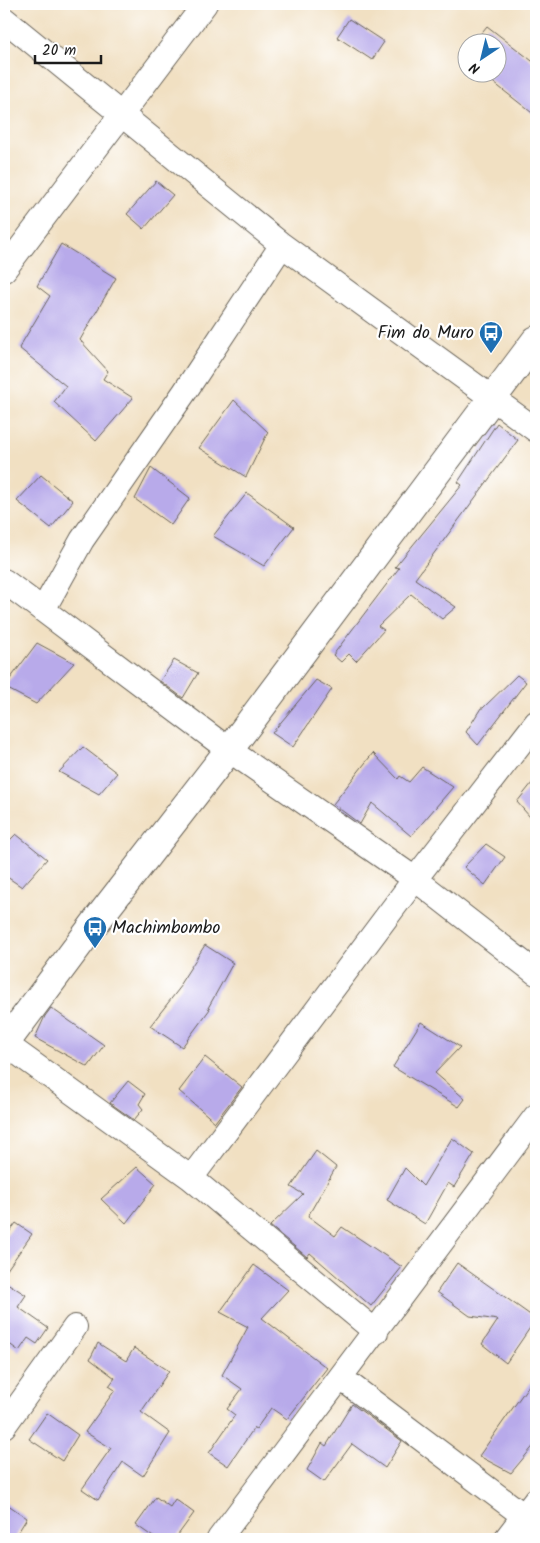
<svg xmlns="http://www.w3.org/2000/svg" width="540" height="1543" font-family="Kalam,sans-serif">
<rect width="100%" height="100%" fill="#fff"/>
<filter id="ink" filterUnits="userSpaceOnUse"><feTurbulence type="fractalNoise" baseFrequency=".02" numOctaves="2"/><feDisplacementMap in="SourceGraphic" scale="10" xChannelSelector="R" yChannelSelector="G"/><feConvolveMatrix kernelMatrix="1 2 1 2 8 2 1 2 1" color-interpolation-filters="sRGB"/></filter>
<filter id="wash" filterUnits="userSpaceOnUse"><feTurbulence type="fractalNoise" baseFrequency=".0096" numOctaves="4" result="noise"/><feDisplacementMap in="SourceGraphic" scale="20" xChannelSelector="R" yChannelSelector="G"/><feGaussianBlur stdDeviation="1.12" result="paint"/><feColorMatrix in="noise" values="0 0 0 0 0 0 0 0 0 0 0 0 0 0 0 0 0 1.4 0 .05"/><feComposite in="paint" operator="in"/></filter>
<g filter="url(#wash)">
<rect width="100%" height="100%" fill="#f1e0c2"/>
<g id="blocks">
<path fill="#b8aaea" d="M349,19L384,42L372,60L337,37Z
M487,26L536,64V116L480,72H498V42H474Z
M156,181L173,195L144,229L127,214Z
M61,244L116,278L80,340L108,371L103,379L133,398L96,441L54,402L66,386L19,348L50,296L37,286Z
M234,400L268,432L246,477L199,448Z
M497,423L518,440L415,579L456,607L442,619L411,594L378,626L384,630L356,661L349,654L341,662L333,655L399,568L395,567L462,485L458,482Z
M151,468L190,498L171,525L135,499Z
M41,475L73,501L51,528L17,501Z
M247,493L294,527L264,566L213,536Z
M37,643L74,663L36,704L4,687Z
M174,660L198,673L183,698L160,681Z
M517,675L526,682L478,745L466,732L481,708H483Z
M316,680L332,689L293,747L272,733Z
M83,747L117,773L99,794L59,772Z
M373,753L398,779L400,776L409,782L422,767L453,787L411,836L372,803L360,824L333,804Z
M536,778V824L517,802Z
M16,834L47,859L22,887L4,875V846Z
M486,844L505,857L485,885L464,867Z
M205,945L233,963L208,1008L210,1009L182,1047L150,1026L182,985L180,984Z
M51,1008L104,1045L88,1067L35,1038L45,1016Z
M421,1022L460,1047L435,1073L465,1099L459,1107L393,1067Z
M205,1057L242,1087L215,1122L179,1091Z
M128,1081L145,1094L139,1104L143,1109L134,1120L110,1103Z
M452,1138L474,1154L454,1187L448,1183L425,1224L387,1200L405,1168L423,1186Z
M316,1151L336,1167L308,1216L335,1236L342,1227L402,1267L371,1306L310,1253L307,1257L270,1226L303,1194L291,1187Z
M137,1167L156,1184L126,1223L101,1199Z
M16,1223L32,1234L4,1274V1239Z
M457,1263L536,1319L506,1363L482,1344L498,1320L470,1316L437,1292Z
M254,1265L288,1290L262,1318L327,1368L287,1419L271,1408L256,1429L254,1428L228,1466L209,1453L235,1415L227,1409L242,1389L222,1375L248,1327L220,1312Z
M4,1281L26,1295L18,1307L48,1328L37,1344L28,1338L19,1351L4,1340Z
M98,1343L126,1361L134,1348L169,1371L141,1412L170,1433L143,1476L123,1462L98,1500L82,1489L111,1448L85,1432L115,1390L109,1386L115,1378L90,1359Z
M536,1375V1443L511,1473L479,1456Z
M352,1404L402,1441L385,1468L352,1444L324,1482L307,1470L322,1443L326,1446Z
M47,1413L78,1435L62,1461L29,1439Z
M156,1497L170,1507L175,1499L194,1513L175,1539H156L136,1525Z
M4,1502L27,1518L14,1539H4Z"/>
</g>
</g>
<g filter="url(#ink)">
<use href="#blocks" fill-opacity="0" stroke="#676156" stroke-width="1"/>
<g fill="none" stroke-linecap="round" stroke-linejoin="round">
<g stroke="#676156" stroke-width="26">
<path id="street" d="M4,19L282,245L536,430
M4,270L205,4
M4,581L43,610L229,750L415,879L536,973
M43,610L82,540L184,393L282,245
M4,1043L191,1178L376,1332
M191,1178L415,879L536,723
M341,1378L536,1525
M4,1426L75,1327
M219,1539L536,1116
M506,1539L536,1500"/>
</g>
<g stroke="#676156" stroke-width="30">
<path id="secondary" d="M4,1045L101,915L229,750L536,340"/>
</g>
<use href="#street" stroke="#fff" stroke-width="24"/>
<use href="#secondary" stroke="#fff" stroke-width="28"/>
</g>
</g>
<defs>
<g id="bus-pin" transform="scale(1.25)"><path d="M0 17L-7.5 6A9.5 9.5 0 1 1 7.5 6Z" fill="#1f6fb2" stroke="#fff"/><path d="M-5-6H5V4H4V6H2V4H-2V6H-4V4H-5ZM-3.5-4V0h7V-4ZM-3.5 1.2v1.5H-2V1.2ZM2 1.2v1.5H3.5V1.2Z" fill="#fff"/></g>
</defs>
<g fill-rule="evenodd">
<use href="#bus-pin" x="491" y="333"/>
<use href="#bus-pin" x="95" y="928"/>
</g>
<g text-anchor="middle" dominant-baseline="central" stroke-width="4.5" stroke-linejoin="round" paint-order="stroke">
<g font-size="18" fill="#1c1c1c" stroke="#fff" text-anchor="end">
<text x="474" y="333">Fim do Muro</text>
<text x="112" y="928" text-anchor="start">Machimbombo</text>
</g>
</g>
<rect width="540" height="1543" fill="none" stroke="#fff" stroke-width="20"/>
<g transform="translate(482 58) rotate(215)"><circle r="24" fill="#ffffff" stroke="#a4a4a4"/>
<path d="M0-4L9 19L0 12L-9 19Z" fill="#1f6fb2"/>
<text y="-8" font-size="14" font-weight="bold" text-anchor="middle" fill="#1c1c1c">N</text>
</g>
<path d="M35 55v8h66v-8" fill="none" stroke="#1c1c1c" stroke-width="2.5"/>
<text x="42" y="55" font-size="15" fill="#1c1c1c" stroke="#ffffff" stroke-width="4" paint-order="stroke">20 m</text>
</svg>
